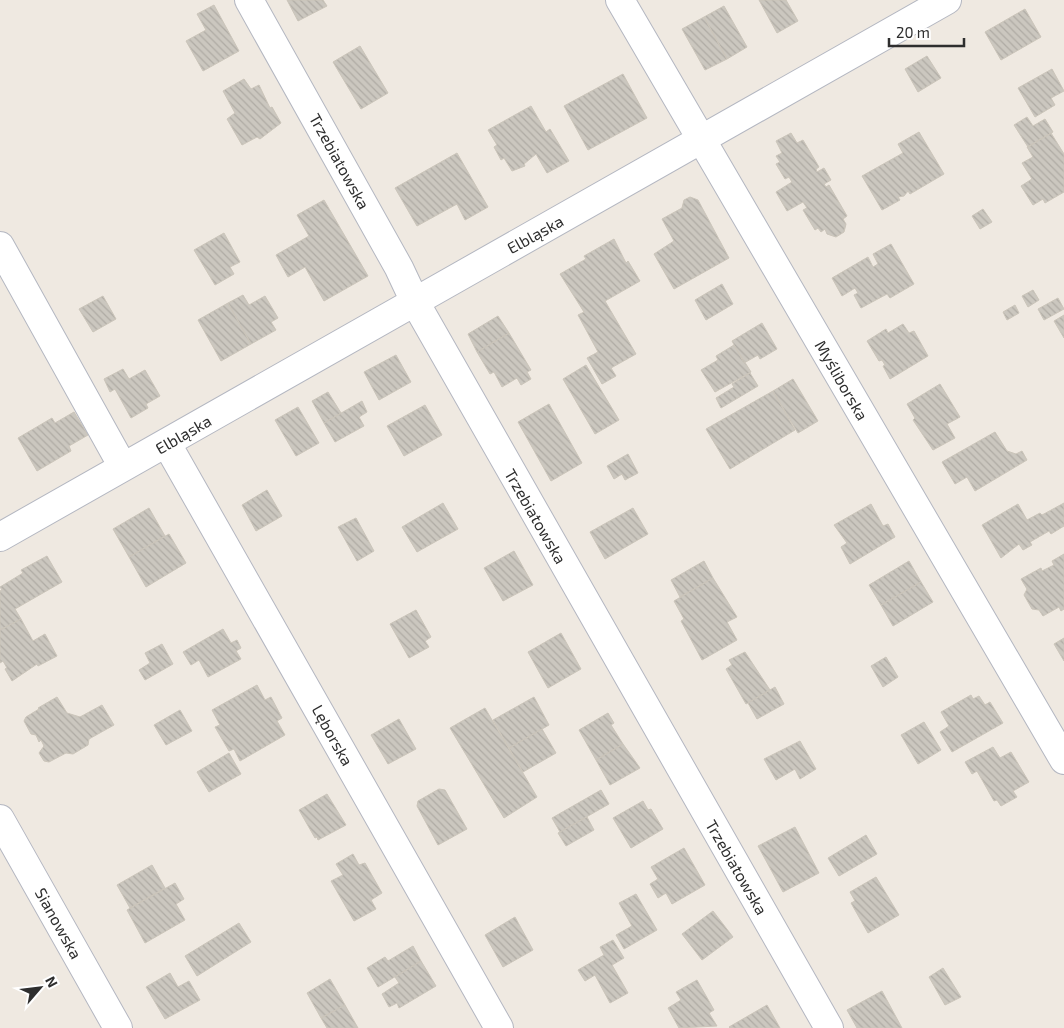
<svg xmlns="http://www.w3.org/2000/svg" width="1064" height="1028" font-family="'Exo 2',sans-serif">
<defs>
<pattern id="building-back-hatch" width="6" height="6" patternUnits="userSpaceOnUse" patternTransform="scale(1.25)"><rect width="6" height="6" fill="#cbc7bf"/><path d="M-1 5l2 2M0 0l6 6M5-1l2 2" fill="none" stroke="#afaba4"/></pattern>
</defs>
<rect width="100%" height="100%" fill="#efe9e1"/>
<path fill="url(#building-back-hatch)" stroke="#cbc5ba" d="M287,0H323L327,6L298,21Z
M759,0H786L798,21L777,33Z
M214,5L239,51L203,71L186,41L206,30L197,14Z
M724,6L747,47L727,59L704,17Z
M1025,9L1041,37L1001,60L985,32Z
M704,17L727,59L705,70L682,29Z
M360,46L388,93L361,109L333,62Z
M927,56L941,78L918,92L905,69Z
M1052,69L1064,91L1051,98L1055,105L1035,117L1018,88Z
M623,74L647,118L588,150L564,106Z
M244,79L251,89L259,85L270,108L272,107L281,123L260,139L257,137L242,145L227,119L235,113L223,91Z
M531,106L546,132L550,129L569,161L547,173L536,154L524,164L525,166L512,171L504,158L501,160L494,147L497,145L488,130Z
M1027,117L1033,126L1045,119L1053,132L1028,147L1014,125Z
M919,132L944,174L910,194L908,191L904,196L898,197L900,200L882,210L862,176L903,153L898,144Z
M791,133L797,143L803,140L819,167L816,169L817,172L824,168L831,180L824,184L826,187L829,185L847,216L843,219L846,224L844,232L836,237L827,234L825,229L821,232L818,228L815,230L803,210L807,208L803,202L787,211L776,192L792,182L789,177L785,179L776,164L780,162L776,156L782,153L776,141Z
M1051,133L1064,154V192L1045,203L1043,199L1033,205L1021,186L1032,179L1022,163L1033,157L1027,147Z
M457,153L488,207L465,220L457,204L417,226L395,188Z
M690,197L698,200L729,258L674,289L654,254L674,241L662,219L682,208L684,200Z
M324,200L368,276L324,301L305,267L288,277L276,255L309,236L297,215Z
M983,209L992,222L980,229L972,216Z
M224,233L240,262L230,267L234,274L215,285L194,250Z
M614,239L626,263L628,261L640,281L605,301L636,354L611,368L616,376L602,384L587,358L598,352L578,315L584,312L560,274L586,259L584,256Z
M891,244L914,284L890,298L887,294L861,308L854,295L858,293L855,288L842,296L832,278L868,257L873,267L878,264L873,254Z
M722,284L733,304L706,320L695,300Z
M1033,290L1039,300L1028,307L1022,296Z
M243,295L249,305L265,296L278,318L271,322L276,330L251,344L228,303Z
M103,296L116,319L93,332L79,309Z
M1058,298L1064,309L1044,320L1038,309Z
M228,303L251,344L221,361L198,320Z
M1015,305L1019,313L1007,320L1003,312Z
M1064,315V338L1054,321Z
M498,316L509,333L477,352L468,334Z
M762,323L777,349L760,359L758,355L744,363L732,341Z
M903,324L909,333L914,331L928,356L890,379L883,366L885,365L882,360L879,361L867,341L886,329L888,333Z
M509,333L531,370L527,372L531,379L521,385L517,378L502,387L494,372L490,374L477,352Z
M734,345L751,372L715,392L701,370L718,360L716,356Z
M396,355L411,382L379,400L364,372Z
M586,365L619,420L595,434L563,379Z
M123,369L129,379L145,370L160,396L146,404L148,408L131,418L115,389L110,392L104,379Z
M750,373L758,386L721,408L716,398L734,387L732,384Z
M793,379L818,421L798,433L773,391Z
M940,384L960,417L947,424L955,438L933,450L913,420L915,418L907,404Z
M773,391L795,430L730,469L706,429Z
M328,392L341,413L324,423L312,401Z
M362,401L367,412L359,417L364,426L335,442L324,423Z
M549,404L582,463L551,481L518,422Z
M425,405L442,435L404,456L387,426Z
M298,407L319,443L296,456L275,420Z
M74,412L88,435L69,446L71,451L37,471L18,438L52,418L55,423Z
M995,432L1007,451L1016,454L1022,451L1027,460L975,491L967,477L955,484L942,462Z
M628,454L638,473L625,480L622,474L614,479L607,466Z
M267,490L282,516L256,531L242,505Z
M443,503L458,529L417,552L402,527Z
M1064,503V526L1051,534L1049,531L1030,542L1032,545L1023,550L1019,544L1001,558L982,525L1018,504L1027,520L1040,513L1042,515Z
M871,504L883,526L888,524L895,537L850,564L841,547L847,543L834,525Z
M149,508L165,536L129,557L113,529Z
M633,508L648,534L605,559L590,532Z
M356,518L374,551L357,561L338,527Z
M169,534L186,563L146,587L129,557Z
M514,551L533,585L503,601L484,568Z
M1064,554V609L1061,611L1059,607L1043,616L1039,610L1032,609L1024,595L1027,589L1021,579L1041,568L1042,571L1054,565L1052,561Z
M47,556L62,582L15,609L21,619L0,630V591L2,590L0,587L23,573L21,570Z
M704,561L713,578L680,597L671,580Z
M909,561L921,582L881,605L869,585Z
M713,578L737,617L727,622L737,640L702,660L681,621L684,619L674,601Z
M921,582L933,602L893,626L881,605Z
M416,610L431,637L425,641L429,647L409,658L390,624Z
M21,619L33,641L45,634L57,656L38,666L37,664L12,681L5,669L7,668L3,661L0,663V630Z
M223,629L231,643L237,640L241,648L236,651L241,659L208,677L199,660L191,665L183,652Z
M561,633L581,669L548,688L528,652Z
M1064,638V661L1054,644Z
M162,644L173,664L145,680L139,670L150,663L145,653Z
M745,652L770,690L746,704L726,669L732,665L729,660Z
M886,657L898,677L883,687L871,666Z
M257,685L265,700L271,697L282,718L277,721L285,735L240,761L234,749L229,751L215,727L220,725L212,710Z
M775,687L784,704L757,719L748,703Z
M971,695L973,699L979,696L985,705L990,702L1003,723L952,752L940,732L949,726L941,712Z
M57,697L67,713L80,717L102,705L114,725L89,739L88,745L73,754L66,753L49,762L44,761L39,753L44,746L41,740L39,742L36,735L31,734L24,721L26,717L39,709L38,708Z
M534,697L549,725L509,748L493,720Z
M485,708L537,797L504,818L450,728Z
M180,710L192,731L166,745L154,725Z
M608,713L614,723L611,725L623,744L596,760L579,730Z
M399,719L416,749L388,764L371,735Z
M924,722L941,750L918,764L901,735Z
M542,729L556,753L523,772L509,748Z
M800,741L816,769L800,779L795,769L776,780L764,759Z
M623,744L640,768L610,785L596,760Z
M993,747L1000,758L1011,752L1029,782L1013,791L1017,797L1001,806L997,800L994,801L977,771L972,774L965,762Z
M229,753L241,774L209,792L197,772Z
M439,789L445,790L467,829L438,845L417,806L418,801Z
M601,790L609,804L560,832L552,818Z
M327,794L346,825L318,840L317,837L315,838L299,810Z
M643,801L648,810L651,809L663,829L631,848L613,818Z
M587,817L594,830L566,846L558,833Z
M795,827L819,873L783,892L758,846Z
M866,835L877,854L839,876L828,858Z
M684,848L705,885L672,904L666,893L658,898L650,884L658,879L651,867Z
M353,854L359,865L365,863L382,893L371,900L376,909L354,921L331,881L343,875L336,864Z
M152,865L165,888L130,908L117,885Z
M876,877L899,915L868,933L851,903L855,901L850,892Z
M175,883L184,899L176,904L185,920L145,943L127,910Z
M636,894L657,930L624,949L616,935L632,926L619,903Z
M713,911L733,937L702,960L682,934Z
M515,917L533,950L503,967L485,935Z
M239,923L251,942L197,976L185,956Z
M613,940L624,958L612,965L628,993L610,1003L595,975L585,981L578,970L604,955L600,947Z
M413,946L421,961L378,987L367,968L385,957L388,961Z
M421,961L436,986L399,1008L397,1003L389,1007L382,994L399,983L395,977Z
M943,968L961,997L945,1005L929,977Z
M170,973L178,987L189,981L200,1000L165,1019L146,987Z
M330,979L345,1005L321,1018L307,993Z
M697,980L714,1010L709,1013L717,1026L679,1028L668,1008L681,1000L676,992Z
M882,991L902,1028H857L847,1010Z
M345,1005L358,1028H327L321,1018Z
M767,1005L780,1028H730L729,1027Z"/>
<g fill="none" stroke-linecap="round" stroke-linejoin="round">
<g stroke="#b4b7c1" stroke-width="30">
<path id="minor" d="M249,0L399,268L415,302L829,1028
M620,0L1064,760
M0,246L123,467
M167,444L499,1028
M0,537L947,0
M0,819L118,1028"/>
</g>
<use href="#minor" stroke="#fff" stroke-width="28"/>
</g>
<g text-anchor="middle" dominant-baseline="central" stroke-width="5" stroke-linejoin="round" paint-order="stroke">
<g font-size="16" fill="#2e2e2e" stroke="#fff">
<text transform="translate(340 161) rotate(61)">Trzebiatowska</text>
<text transform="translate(535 234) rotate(-29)">Elbląska</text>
<text transform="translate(842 380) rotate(60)">Myśliborska</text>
<text transform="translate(183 434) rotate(-30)">Elbląska</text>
<text transform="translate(536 516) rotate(60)">Trzebiatowska</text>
<text transform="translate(333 735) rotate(61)">Lęborska</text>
<text transform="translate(737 867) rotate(60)">Trzebiatowska</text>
<text transform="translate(59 923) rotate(61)">Sianowska</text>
</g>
</g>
<g transform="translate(40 988) rotate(62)" stroke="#ffffff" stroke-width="4" paint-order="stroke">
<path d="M0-4L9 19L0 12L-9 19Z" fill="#2e2e2e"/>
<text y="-8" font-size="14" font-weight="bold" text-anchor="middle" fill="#2e2e2e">N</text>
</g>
<path d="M889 38v8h75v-8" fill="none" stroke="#2e2e2e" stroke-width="2.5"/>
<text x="896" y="38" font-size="15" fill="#2e2e2e" stroke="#ffffff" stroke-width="4" paint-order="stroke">20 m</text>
</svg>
